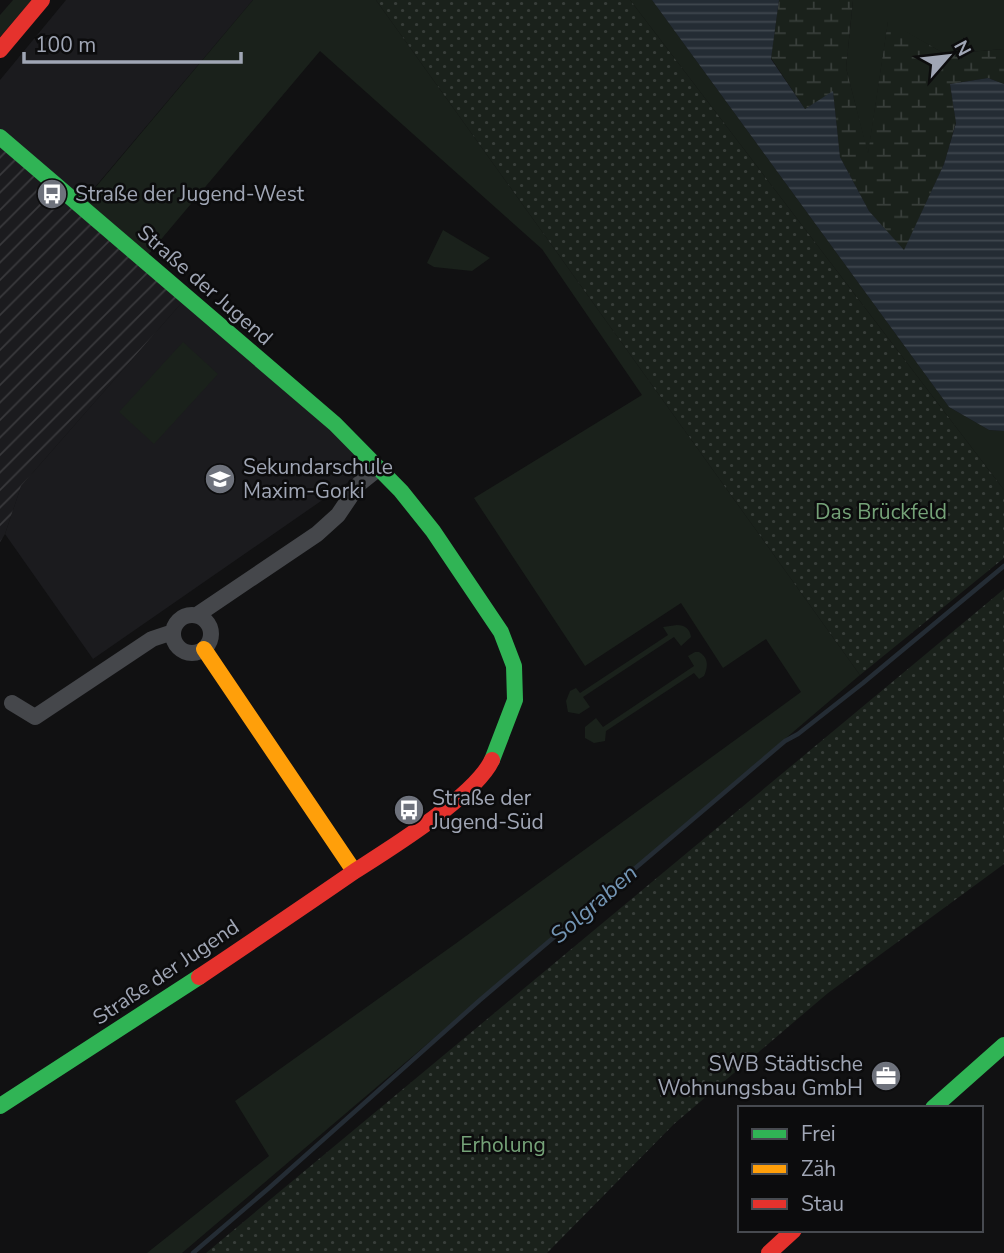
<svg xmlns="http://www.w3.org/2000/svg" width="1004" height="1253" font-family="'Nunito Sans',sans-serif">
<defs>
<pattern id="industrial-furrows" width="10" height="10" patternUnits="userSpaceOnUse" patternTransform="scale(1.75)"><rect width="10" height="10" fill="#1b1b1e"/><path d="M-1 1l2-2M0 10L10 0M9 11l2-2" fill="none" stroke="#39393c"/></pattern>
<pattern id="wetland-marsh" width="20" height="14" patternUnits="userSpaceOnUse" patternTransform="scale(1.75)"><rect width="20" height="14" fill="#1a211b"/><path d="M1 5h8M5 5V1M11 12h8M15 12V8" fill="none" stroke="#383e3a"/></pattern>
<pattern id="garden-dots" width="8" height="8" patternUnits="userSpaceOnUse" patternTransform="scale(1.75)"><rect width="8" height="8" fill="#1a211b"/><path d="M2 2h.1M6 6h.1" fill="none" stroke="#383e3a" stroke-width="1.8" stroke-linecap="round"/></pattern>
<pattern id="water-rules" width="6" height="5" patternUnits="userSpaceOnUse" patternTransform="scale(1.75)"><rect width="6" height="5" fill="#242c34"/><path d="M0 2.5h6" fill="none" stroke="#40484f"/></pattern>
</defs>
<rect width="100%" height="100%" fill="#111112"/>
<path fill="#1b1b1e" d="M66,0H253L79,206L0,139V80Z
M184,300L373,465L93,659L5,534L21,486Z"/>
<path fill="url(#industrial-furrows)" d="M0,139L184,300L21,486L5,534L0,542Z"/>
<path fill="#1a211b" d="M13,0H32L0,37V15Z
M253,0H376L860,675L182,1253H147L269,1156L235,1101L455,944L801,692L766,639L723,668L681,603L585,666L474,498L642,395L542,249L320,51L142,262L79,207Z
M630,0H652L949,407L989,430L1004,431V490Z
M853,0H1004V49L945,54L888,22L868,155L846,68Z
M443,230L490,258L472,271L434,267L427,263Z
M183,342L218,374L154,444L119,412Z
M677,625C685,625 690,629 691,637L681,646L674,637L583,697L590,707L579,714L568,712L566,701L570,691L576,688L580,693L668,635L663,627Z
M695,652H699C709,658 708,667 704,676L699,679L694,673L606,731L605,741L594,743L585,738V727L596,718L603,727L694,666L688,656Z"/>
<path fill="url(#wetland-marsh)" d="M779,0H853L846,68L868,153L888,21L945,54L1004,49V84L988,78L950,84L956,122L944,164L904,251L869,211L840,157L833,92L805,109L771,58Z"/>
<path fill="url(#garden-dots)" d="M376,0H630L1004,490V558L860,675Z
M1004,589V864L828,993L674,1124L547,1253H206Z"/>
<path fill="url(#water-rules)" d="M652,0H779L771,59L805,109L833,91L840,157L869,211L904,250L944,164L956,123L950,84L988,78L1004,84V431L989,430L949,407Z"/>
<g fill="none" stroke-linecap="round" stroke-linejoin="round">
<path stroke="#242c34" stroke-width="4.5" d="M193,1253L269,1188L480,1000L785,741L798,734L863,683L1004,566"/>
<path stroke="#45474b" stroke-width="16" d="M173 634a19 19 0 1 1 38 0a19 19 0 1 1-38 0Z
M197,615L317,534L338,515L359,484L379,468
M12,703L35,717L152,639L173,632"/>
<path stroke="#30b455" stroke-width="16" d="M0,137L335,424L401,491L433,531L501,632L514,666L515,700L492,760
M0,1106L199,977
M933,1108L1004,1045"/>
<path stroke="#ff9f0a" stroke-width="16" d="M204,649L354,871"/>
<path stroke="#e5322d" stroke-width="16" d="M0,50L42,0
M199,977C251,942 303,907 355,871C391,848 475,796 492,760
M769,1253L794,1230"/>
</g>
<defs>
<g id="bus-disc" transform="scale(1.575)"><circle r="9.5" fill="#6e727c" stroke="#0c0c0d"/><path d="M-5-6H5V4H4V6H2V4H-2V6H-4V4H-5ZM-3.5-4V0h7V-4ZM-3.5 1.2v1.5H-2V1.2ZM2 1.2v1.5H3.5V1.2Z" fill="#fff"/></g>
<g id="school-disc" transform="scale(1.575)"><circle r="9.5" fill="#6e727c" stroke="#0c0c0d"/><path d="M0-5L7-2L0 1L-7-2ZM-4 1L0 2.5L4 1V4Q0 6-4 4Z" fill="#fff"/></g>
<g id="office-disc" transform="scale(1.575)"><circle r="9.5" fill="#6e727c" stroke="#0c0c0d"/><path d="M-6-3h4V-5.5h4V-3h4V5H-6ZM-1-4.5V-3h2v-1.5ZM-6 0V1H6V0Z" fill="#fff"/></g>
</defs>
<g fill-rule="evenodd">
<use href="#bus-disc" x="52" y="194"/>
<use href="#school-disc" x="220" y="479"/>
<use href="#bus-disc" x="409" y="810"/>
<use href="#office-disc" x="886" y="1076"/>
</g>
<g text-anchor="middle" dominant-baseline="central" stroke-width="5" stroke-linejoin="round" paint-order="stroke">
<g font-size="21" fill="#a0a6b5" stroke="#0c0c0d" text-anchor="start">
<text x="75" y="194">Straße der Jugend-West</text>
<text x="243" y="467">Sekundarschule<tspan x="243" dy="24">Maxim-Gorki</tspan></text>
<text x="432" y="798">Straße der<tspan x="432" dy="24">Jugend-Süd</tspan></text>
<text x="863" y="1064" text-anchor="end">SWB Städtische<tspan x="863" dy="24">Wohnungsbau GmbH</tspan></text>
</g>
<g font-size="21" fill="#a0a6b5" stroke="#0c0c0d">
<text transform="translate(205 285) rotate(41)">Straße der Jugend</text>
<text transform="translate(166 972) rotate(-34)">Straße der Jugend</text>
</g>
<g font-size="21" fill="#75a278" stroke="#0c0c0d">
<text x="881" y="512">Das Brückfeld</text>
<text x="503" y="1145">Erholung</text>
</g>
<g font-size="23" font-style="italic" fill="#7395b4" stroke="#0c0c0d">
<text transform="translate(594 904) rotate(-41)">Solgraben</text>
</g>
</g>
<rect x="738" y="1106" width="245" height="126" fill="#0c0c0d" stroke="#474a50" stroke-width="2"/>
<rect x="752" y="1129" width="35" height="10" fill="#30b455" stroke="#474a50" stroke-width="2"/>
<text x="801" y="1141" font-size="21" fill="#a0a6b5">Frei</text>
<rect x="752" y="1164" width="35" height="10" fill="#ff9f0a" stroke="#474a50" stroke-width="2"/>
<text x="801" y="1176" font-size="21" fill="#a0a6b5">Zäh</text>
<rect x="752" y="1199" width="35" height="10" fill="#e5322d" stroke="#474a50" stroke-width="2"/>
<text x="801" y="1211" font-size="21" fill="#a0a6b5">Stau</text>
<g transform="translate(948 56) rotate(62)" stroke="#0c0c0d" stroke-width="5" paint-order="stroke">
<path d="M0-5L12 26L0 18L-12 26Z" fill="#a0a6b5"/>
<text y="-10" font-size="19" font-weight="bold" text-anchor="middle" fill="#a0a6b5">N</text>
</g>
<path d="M24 52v10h217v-10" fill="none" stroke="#a0a6b5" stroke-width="3.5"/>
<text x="35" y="52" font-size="21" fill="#a0a6b5" stroke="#0c0c0d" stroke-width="5" paint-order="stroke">100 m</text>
</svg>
